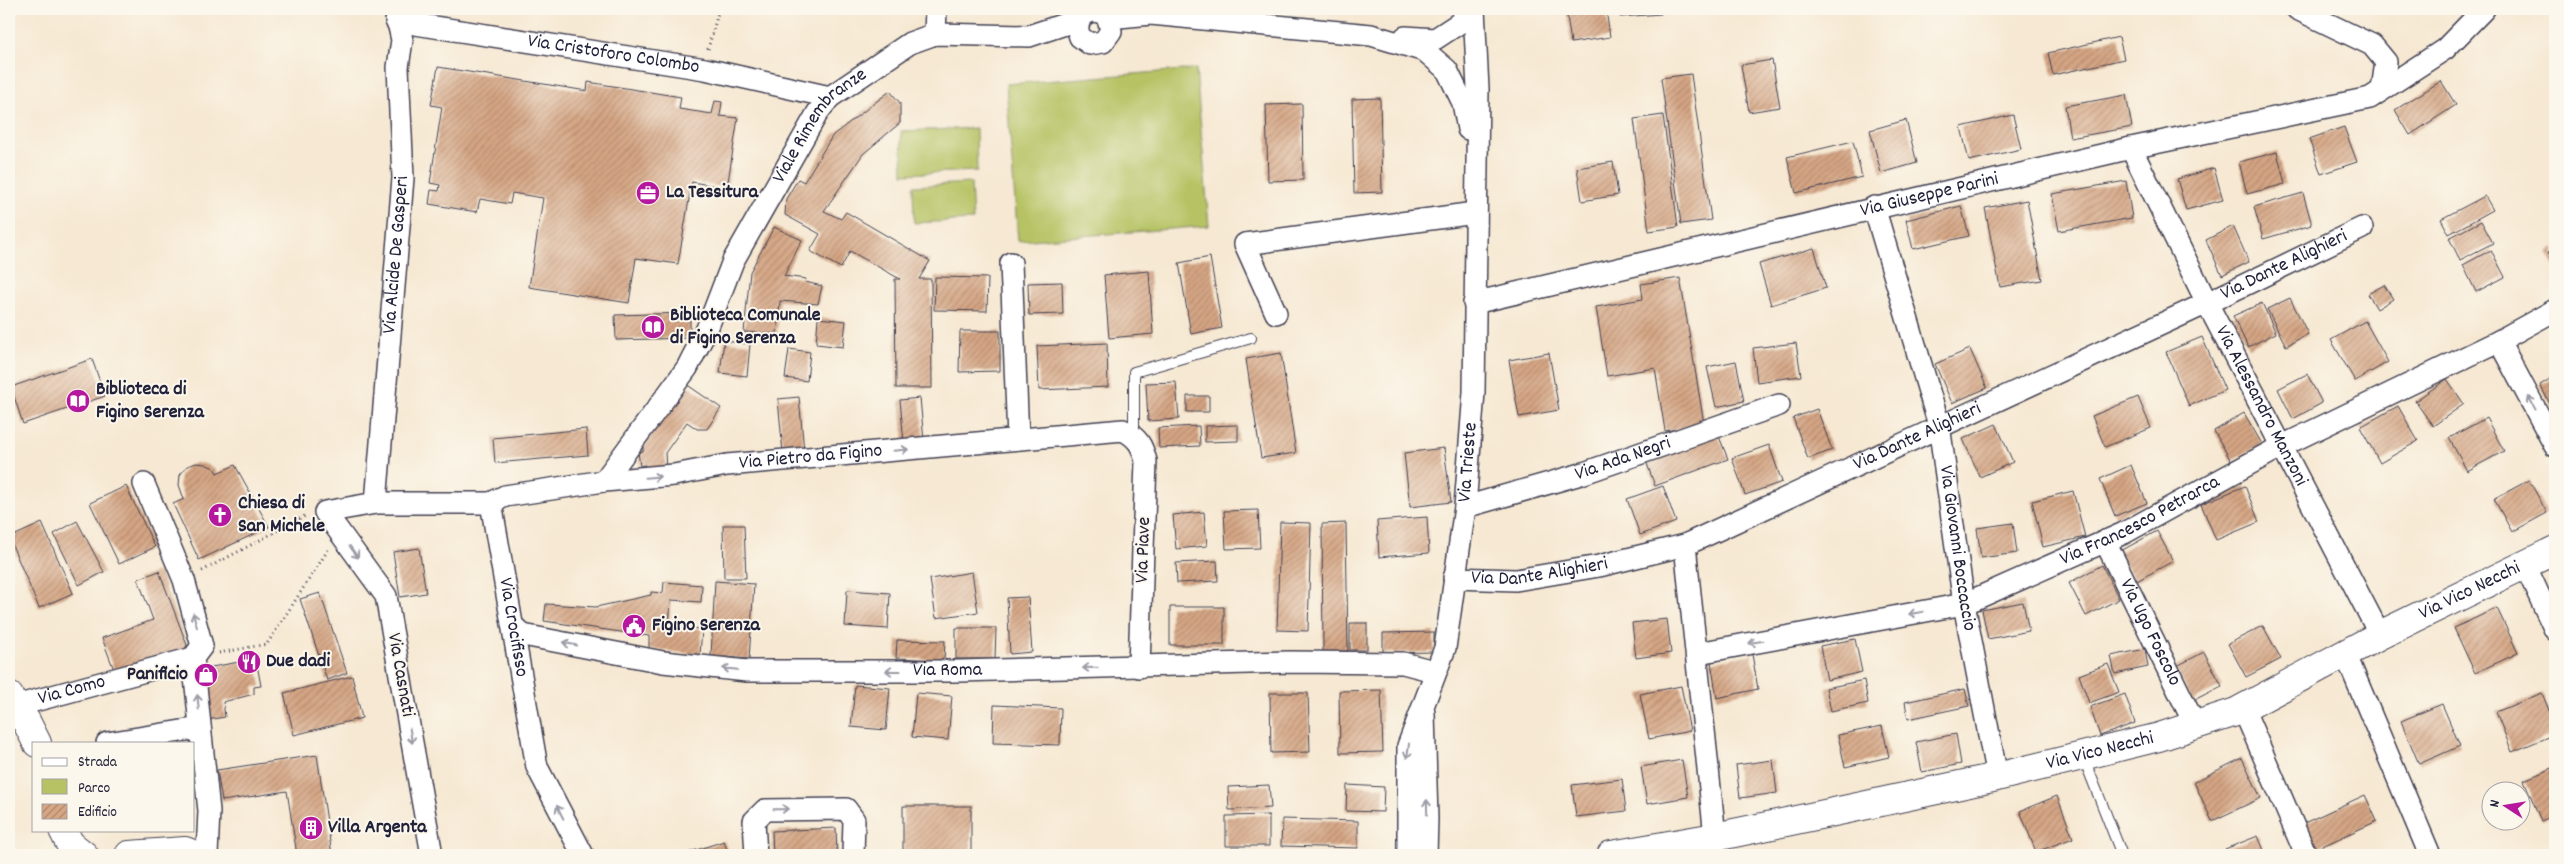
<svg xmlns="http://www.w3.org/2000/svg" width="2564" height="864" font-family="Dekko,sans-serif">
<defs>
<pattern id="building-hatch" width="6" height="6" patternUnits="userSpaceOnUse" patternTransform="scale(1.25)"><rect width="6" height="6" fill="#d6a684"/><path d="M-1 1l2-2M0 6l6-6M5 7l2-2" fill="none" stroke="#ad876d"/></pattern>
</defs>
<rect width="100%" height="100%" fill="#fbf7ec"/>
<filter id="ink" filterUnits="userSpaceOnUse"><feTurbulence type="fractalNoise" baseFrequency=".02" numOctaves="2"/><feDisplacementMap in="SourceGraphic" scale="10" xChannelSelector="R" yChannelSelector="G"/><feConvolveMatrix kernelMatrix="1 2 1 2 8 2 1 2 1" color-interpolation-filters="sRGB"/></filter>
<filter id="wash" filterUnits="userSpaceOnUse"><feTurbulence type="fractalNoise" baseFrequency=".0096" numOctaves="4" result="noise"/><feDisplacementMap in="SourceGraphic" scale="20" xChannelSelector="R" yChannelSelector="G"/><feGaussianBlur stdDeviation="1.12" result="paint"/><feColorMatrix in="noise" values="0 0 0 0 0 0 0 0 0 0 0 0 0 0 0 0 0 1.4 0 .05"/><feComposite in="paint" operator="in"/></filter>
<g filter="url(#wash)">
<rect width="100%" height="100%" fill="#f6e8d2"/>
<path fill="#b6c264" stroke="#6c7250" d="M1196,69L1209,226L1018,241L1006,84Z
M976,128L977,171L903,174L901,131Z
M971,183L973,220L914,223L913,186Z"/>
<g id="blocks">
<path fill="url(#building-hatch)" d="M1566,9H1606L1610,37L1571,43Z
M1620,9H1661V14L1620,17Z
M2119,37L2124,59L2053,75L2048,53Z
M1772,60L1780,107L1749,112L1741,65Z
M438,67L587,91L588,82L681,97L679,109L712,114L715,101L722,102L720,116L738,118L727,188L692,182L678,264L636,258L629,303L529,287L543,198L512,193L510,204L480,199L477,212L429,204L431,190L439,191L440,185L430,183L442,107L431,105Z
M1691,74L1711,220L1681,224L1661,78Z
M2441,81L2456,105L2410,135L2395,110Z
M890,91L900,103V123L863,154L824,211L841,219L846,212L930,261L919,279H931L932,388H896L895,279H900L850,251L841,268L810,251L820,234L785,215L786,199L798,179L804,182L833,135Z
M2126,95L2132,127L2070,138L2065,106Z
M1380,98L1382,192L1354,193L1352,99Z
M1302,104L1303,180L1268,181L1266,105Z
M1663,115L1678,227L1649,231L1634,119Z
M2013,115L2021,149L1969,161L1961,127Z
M1906,120L1917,163L1881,173L1870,130Z
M2344,127L2357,162L2321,174L2309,139Z
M1853,141L1862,177L1796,193L1787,157Z
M2277,152L2285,184L2247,194L2239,162Z
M1613,162L1618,195L1582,201L1577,168Z
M2214,168L2223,200L2186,210L2177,179Z
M2126,181L2132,218L2059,231L2052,194Z
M2303,193L2312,225L2263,239L2254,207Z
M2485,196L2493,210L2449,234L2441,219Z
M2027,200L2042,280L2000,287L1985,208Z
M1961,206L1969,236L1913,249L1906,220Z
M2481,221L2493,243L2460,260L2449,238Z
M2233,226L2249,262L2222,275L2206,240Z
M774,227L802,240L784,276L806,279L805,282L822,286L818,304L780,301L777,334L744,332L750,272Z
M1814,248L1826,288L1771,305L1759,264Z
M2555,248V267L2548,252Z
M2491,250L2505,277L2476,292L2463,265Z
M1210,257L1222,328L1191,334L1179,263Z
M1149,271L1153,334L1109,338L1104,275Z
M935,277L988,278L987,311L934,310Z
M1680,278L1704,424L1665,431L1655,368L1607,376L1596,307L1643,299L1641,284Z
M1062,282L1063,314L1029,315L1028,283Z
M2384,285L2393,299L2377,309L2368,294Z
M2290,298L2308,334L2286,346L2267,309Z
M2262,303L2276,333L2248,347L2233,316Z
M690,313V338L616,340L615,315Z
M818,318L846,321L843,347L816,344Z
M2365,321L2388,362L2355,381L2331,340Z
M960,331H1000V371L959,372Z
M2202,337L2225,390L2189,406L2166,352Z
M724,341L750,344L747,376L720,373Z
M1107,343L1108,387L1039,390L1037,346Z
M1796,343L1801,376L1757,382L1753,348Z
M789,349L810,352L807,381L785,378Z
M1970,349L1987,388L1952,403L1935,364Z
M1281,353L1296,453L1261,458L1246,359Z
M1549,353L1559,410L1519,417L1509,360Z
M92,359L105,396L23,424L11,387Z
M1736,361L1744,401L1716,407L1707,367Z
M2307,374L2322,403L2293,419L2278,389Z
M2555,376V413L2540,385Z
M2447,379L2464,404L2433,426L2415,401Z
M1176,382L1179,419L1148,421L1146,383Z
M686,384L721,408L707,429H697L687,422L665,453L666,470L646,473L645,465L640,466L638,452L643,451V445Z
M1187,396H1209V412H1187Z
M799,397L804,451L783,453L778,399Z
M2138,397L2151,428L2105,447L2092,416Z
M920,398L924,441L904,443L900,400Z
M2398,406L2418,441L2380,463L2360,427Z
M1817,409L1832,450L1808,459L1793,418Z
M2244,413L2262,444L2231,461L2214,431Z
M2486,418L2504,451L2467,471L2449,438Z
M1996,424L2013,462L1980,477L1963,439Z
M1238,425V441L1205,442V426Z
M1199,426L1200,446L1159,448L1158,428Z
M586,429L588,455L495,463L493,438Z
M1718,434L1728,459L1655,486L1646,461Z
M1769,445L1782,482L1745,495L1732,458Z
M1444,448L1451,502L1410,507L1404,453Z
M197,463L205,464L214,468L217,473L235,465L269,527L199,560L173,504L184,499L179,485L180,475L187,466Z
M2131,465L2147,503L2115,516L2100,479Z
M2529,480L2547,513L2512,532L2494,499Z
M126,486L155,547L119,564L90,503Z
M1663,486L1676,522L1640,535L1627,499Z
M2245,486L2259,522L2216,540L2201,504Z
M2073,491L2085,537L2043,547L2032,501Z
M1258,510L1260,548L1226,549L1224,511Z
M1204,512L1207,546L1176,549L1173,515Z
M1427,517L1429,553L1379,557L1377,521Z
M77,521L104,572L79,585L54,534Z
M1280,522L1311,523L1308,631L1277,630Z
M42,523L73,593L39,608L9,538Z
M1346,523L1348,651L1323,652L1322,524Z
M2013,523L2017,553L1981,558L1977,528Z
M723,525H744L746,578H724Z
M2157,531L2173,561L2135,582L2119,552Z
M419,548L426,593L400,597L393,552Z
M1217,561L1218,581L1177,583L1176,563Z
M2102,565L2119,599L2086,616L2069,583Z
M159,571L187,645L181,657L116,675L102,638L153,620L138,579Z
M972,572L978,612L936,618L930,579Z
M715,581L754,584L749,659L711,656Z
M664,582L702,585L701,602L671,600L669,627L702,629L700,655L649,649V636L544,621L546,604L596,607L651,595V592L663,593Z
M847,590L890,593L888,629L845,626Z
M320,593L347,673L327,680L300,599Z
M1028,597L1032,652L1010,654L1007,598Z
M2023,602L2029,631L1988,639L1982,610Z
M1170,607H1224V645H1170Z
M2497,608L2518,653L2475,673L2454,628Z
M1667,619L1671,653L1636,658L1632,623Z
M1350,623H1367V650H1350Z
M2263,626L2281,659L2246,677L2228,644Z
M956,628H996L995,659H956Z
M1434,632V652L1383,653V633Z
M1855,639L1862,672L1827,680L1820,646Z
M897,640L945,641L944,660L896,658Z
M2145,649L2148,667L2115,674L2111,656Z
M2204,652L2222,686L2192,701L2175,667Z
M1752,654L1758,689L1717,698L1711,662Z
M256,659L261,686L254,687V694L223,702L225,717L207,720L200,677L206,668Z
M2108,664L2119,692L2089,703L2079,675Z
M352,676L362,718L294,735L284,693Z
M1864,680L1868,703L1831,711L1826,688Z
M855,685L890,688L886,730L851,727Z
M1681,686L1690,731L1649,739L1640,694Z
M1965,689L1969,706L1908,719L1905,702Z
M1381,690L1383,752L1340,753L1339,691Z
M916,693L952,696L948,740L912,737Z
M1270,693H1308L1310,752L1271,753Z
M2542,693L2555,725V734L2512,752L2496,712Z
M2125,694L2135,723L2100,736L2090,707Z
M2442,704L2460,746L2419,764L2401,721Z
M994,705L1061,708L1060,745L993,743Z
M1882,726L1889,757L1845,767L1838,735Z
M1956,734L1961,764L1922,772L1916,742Z
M317,755L332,855H297L287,791L222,801L217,770Z
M2242,758L2261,798L2212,821L2194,782Z
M1682,760L1688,797L1647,804L1641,767Z
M1773,760L1777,793L1740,798L1736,765Z
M2555,767V815L2541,821L2524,780Z
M1622,779L1626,811L1576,817L1572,785Z
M1269,785L1271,808L1229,810L1228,787Z
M1347,785L1384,787L1383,812L1346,811Z
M2365,795L2377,821L2314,850L2302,824Z
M2057,796L2073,838L2036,852L2020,811Z
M903,806H971V854H903Z
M1269,815V846H1226V816Z
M1282,819L1358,821V848L1281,846Z
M836,828L837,855H773L772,831Z
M2258,836L2266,855H2227L2225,849Z
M724,841L729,855H681Z"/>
</g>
</g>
<g filter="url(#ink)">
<use href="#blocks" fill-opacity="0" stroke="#424052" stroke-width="1"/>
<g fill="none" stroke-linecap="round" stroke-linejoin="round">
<g stroke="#424052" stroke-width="12">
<path id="lane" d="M1134,436V372L1251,338
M2083,756L2122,855"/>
</g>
<g stroke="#424052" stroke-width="24">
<g id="street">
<path d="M2297,9L2372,45L2386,62L2382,90"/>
<path d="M1108,18L1111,31L1103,42L1090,44L1080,37C1071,17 1094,2 1108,18L1151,14L1371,35L1425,51L1447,70L1463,103L1468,129"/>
<path id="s1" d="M396,21L705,69L830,97"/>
<path d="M935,34L936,9"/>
<path d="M1405,37L1435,39L1461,22L1465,9"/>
<path id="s2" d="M2131,148L2207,303L2380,635"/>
<path id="s3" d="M1874,207L1939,425L1964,604L1997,777"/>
<path d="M1011,263L1018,439"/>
<path id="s4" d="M1474,303L2131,148L2370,98L2445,49L2484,9"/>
<path d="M1276,313L1245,244L1475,213"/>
<path d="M2499,341L2555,446"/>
<path id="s5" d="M604,481L687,368L707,329L733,261L818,112L830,97L910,43L935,34L1029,36L1080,19"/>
<path d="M144,484L184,580L202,646L193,658L209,811L207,855"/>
<path id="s6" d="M376,503L403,178L398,67L402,40L395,9"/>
<path id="s7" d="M491,503L505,496L604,481L674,475L727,465L1123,430C1138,438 1142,445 1146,461L1139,667"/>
<path id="s8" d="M1465,507L1581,474L1779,405"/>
<path id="s9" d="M2105,541L2195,725"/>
<path d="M1685,545L1715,837"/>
<path d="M2525,565L2555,630"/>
<path id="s10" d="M1454,578L1516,580L1599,566L1685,545L2207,303L2362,228"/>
<path id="s11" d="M513,626L523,635L663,662L747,671H959L1289,662L1403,663L1426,669L1434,675"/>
<path id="s12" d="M1698,653L1964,604L2124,533L2282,446L2499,341L2555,310"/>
<path d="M2345,653L2430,855"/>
<path id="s13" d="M12,707L193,658"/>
<path d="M2243,708L2306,855"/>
<path d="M1424,713L1427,819L1426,855"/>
<path d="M107,743L200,728"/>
<path id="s14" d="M432,855L386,596L325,512L376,503H491L537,767L583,855"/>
<path d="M756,855L754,821L765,810L846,809L854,820L853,855"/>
<path id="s15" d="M1408,855V746L1445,648L1465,507L1474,392L1478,89L1474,9"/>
</g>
</g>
<g stroke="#424052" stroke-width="30">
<g id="secondary">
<path d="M9,696L12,707L26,721L37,743"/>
<path d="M63,830L70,844L84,855"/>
<path d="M129,855L185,851L195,855"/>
<path id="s16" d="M1611,855L1715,837L1853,808L1997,777L2159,737L2236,712L2380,635L2555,550"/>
</g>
</g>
<path stroke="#424052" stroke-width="3" stroke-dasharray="1 4" stroke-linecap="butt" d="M708,49L719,9
M202,571L307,515
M219,653L267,644L328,550"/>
<use href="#lane" stroke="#fff" stroke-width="10"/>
<use href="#street" stroke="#fff" stroke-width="21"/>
<use href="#secondary" stroke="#fff" stroke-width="28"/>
</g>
<defs><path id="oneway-shaft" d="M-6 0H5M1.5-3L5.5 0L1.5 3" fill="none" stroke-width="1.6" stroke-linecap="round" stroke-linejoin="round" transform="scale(1.25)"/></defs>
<g stroke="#9c9ca7">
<use href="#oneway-shaft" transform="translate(2532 403) rotate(-118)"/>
<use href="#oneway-shaft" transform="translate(901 450) rotate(-5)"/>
<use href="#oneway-shaft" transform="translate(653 477) rotate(-5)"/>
<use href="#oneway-shaft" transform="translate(354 552) rotate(54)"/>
<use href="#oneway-shaft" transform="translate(1916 613) rotate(170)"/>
<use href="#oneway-shaft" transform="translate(195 620) rotate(-105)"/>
<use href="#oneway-shaft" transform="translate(1756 642) rotate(170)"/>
<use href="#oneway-shaft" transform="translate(570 644) rotate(-169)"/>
<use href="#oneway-shaft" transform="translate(1090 668) rotate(179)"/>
<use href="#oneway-shaft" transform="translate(730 669) rotate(-174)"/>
<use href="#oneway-shaft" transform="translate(893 671) rotate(-180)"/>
<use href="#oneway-shaft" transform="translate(198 702) rotate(-96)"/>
<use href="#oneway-shaft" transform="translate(411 736) rotate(80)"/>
<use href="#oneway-shaft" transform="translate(1408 751) rotate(98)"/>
<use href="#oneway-shaft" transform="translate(1427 807) rotate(-91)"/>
<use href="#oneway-shaft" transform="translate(781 809) rotate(-1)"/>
<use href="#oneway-shaft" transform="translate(560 812) rotate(-117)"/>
</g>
</g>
<defs>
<g id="office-disc" transform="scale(1.25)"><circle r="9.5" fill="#b5179e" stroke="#fbf7ec"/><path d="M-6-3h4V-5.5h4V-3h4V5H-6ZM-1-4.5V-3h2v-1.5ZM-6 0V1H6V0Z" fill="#fff"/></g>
<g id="library-disc" transform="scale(1.25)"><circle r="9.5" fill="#b5179e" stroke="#fbf7ec"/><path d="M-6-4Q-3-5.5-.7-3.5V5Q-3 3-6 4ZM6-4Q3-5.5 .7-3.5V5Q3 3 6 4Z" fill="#fff"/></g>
<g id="church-disc" transform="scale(1.25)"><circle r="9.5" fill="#b5179e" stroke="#fbf7ec"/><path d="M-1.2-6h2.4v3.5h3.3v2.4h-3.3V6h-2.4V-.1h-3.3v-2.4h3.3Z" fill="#fff"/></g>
<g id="civic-disc" transform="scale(1.25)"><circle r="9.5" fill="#b5179e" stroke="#fbf7ec"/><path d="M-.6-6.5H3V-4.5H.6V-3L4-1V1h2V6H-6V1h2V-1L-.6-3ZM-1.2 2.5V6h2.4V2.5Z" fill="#fff"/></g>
<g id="restaurant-disc" transform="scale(1.25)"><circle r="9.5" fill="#b5179e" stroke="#fbf7ec"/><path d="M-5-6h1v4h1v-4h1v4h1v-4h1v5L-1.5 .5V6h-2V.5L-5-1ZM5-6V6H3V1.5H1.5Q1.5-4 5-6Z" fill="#fff"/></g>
<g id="shop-disc" transform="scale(1.25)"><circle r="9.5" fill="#b5179e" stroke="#fbf7ec"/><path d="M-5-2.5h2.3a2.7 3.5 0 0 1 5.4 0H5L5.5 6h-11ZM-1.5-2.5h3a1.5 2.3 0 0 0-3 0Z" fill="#fff"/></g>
<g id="building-disc" transform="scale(1.25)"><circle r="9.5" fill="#b5179e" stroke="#fbf7ec"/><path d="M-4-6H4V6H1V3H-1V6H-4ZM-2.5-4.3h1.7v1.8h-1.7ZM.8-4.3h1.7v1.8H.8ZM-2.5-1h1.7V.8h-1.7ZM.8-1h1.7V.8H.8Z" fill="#fff"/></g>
</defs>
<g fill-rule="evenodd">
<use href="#office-disc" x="648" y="193"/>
<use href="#library-disc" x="653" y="327"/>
<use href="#library-disc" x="78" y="401"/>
<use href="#church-disc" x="220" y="515"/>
<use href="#civic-disc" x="634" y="626"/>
<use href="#restaurant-disc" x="249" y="662"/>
<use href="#shop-disc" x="206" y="675"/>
<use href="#building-disc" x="311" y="828"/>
</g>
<g text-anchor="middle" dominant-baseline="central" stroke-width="4" stroke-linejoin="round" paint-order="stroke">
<g font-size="20" fill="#22223b" stroke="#fbf7ec">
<text stroke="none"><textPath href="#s1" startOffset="220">Via Cristoforo Colombo</textPath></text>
<text stroke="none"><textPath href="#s5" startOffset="419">Viale Rimembranze</textPath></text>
<text stroke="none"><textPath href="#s4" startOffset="468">Via Giuseppe Parini</textPath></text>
<text stroke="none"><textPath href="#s6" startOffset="249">Via Alcide De Gasperi</textPath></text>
<text stroke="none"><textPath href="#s10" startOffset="896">Via Dante Alighieri</textPath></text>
<text stroke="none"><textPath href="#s2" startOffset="289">Via Alessandro Manzoni</textPath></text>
<text stroke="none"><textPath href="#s10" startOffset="491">Via Dante Alighieri</textPath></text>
<text stroke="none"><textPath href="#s7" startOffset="324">Via Pietro da Figino</textPath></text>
<text stroke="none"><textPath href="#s8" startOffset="165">Via Ada Negri</textPath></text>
<text stroke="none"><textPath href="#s15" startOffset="401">Via Trieste</textPath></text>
<text stroke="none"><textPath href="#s12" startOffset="465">Via Francesco Petrarca</textPath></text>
<text stroke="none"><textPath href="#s3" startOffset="352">Via Giovanni Boccaccio</textPath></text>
<text transform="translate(1144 550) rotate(-88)">Via Piave</text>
<text stroke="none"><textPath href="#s10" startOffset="86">Via Dante Alighieri</textPath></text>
<text stroke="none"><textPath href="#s16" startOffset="905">Via Vico Necchi</textPath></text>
<text stroke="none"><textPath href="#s14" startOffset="660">Via Crocifisso</textPath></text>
<text stroke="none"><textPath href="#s9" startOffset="102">Via Ugo Foscolo</textPath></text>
<text stroke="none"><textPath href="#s11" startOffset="441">Via Roma</textPath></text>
<text transform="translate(400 675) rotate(80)">Via Casnati</text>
<text stroke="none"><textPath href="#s13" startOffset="62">Via Como</textPath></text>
<text stroke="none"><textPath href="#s16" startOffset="500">Via Vico Necchi</textPath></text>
</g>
<g font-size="20" font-weight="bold" fill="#22223b" stroke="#fbf7ec" text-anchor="start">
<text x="666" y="193">La Tessitura</text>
<text x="670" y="316">Biblioteca Comunale<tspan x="670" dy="23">di Figino Serenza</tspan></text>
<text x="96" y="390">Biblioteca di<tspan x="96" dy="23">Figino Serenza</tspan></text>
<text x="238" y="504">Chiesa di<tspan x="238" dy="23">San Michele</tspan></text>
<text x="652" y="626">Figino Serenza</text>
<text x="266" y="662">Due dadi</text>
<text x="188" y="675" text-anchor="end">Panificio</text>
<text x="328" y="828">Villa Argenta</text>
</g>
</g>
<rect width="2564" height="864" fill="none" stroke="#fbf7ec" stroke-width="30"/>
<rect x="32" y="742" width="162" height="90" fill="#fbf7ec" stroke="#a4a2a5"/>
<rect x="42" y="758" width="25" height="8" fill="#ffffff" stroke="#a4a2a5"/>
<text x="78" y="766" font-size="15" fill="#22223b">Strada</text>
<rect x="42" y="779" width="25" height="15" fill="#b6c264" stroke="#a4a2a5"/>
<text x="78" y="792" font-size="15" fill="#22223b">Parco</text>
<rect x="42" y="804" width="25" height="15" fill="url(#building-hatch)" stroke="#a4a2a5"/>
<text x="78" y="816" font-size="15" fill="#22223b">Edificio</text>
<g transform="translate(2506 806) rotate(282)"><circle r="24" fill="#fbf7ec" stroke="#a4a2a5"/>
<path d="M0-4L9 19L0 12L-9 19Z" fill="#b5179e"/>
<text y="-8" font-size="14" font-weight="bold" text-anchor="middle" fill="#22223b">N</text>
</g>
</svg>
